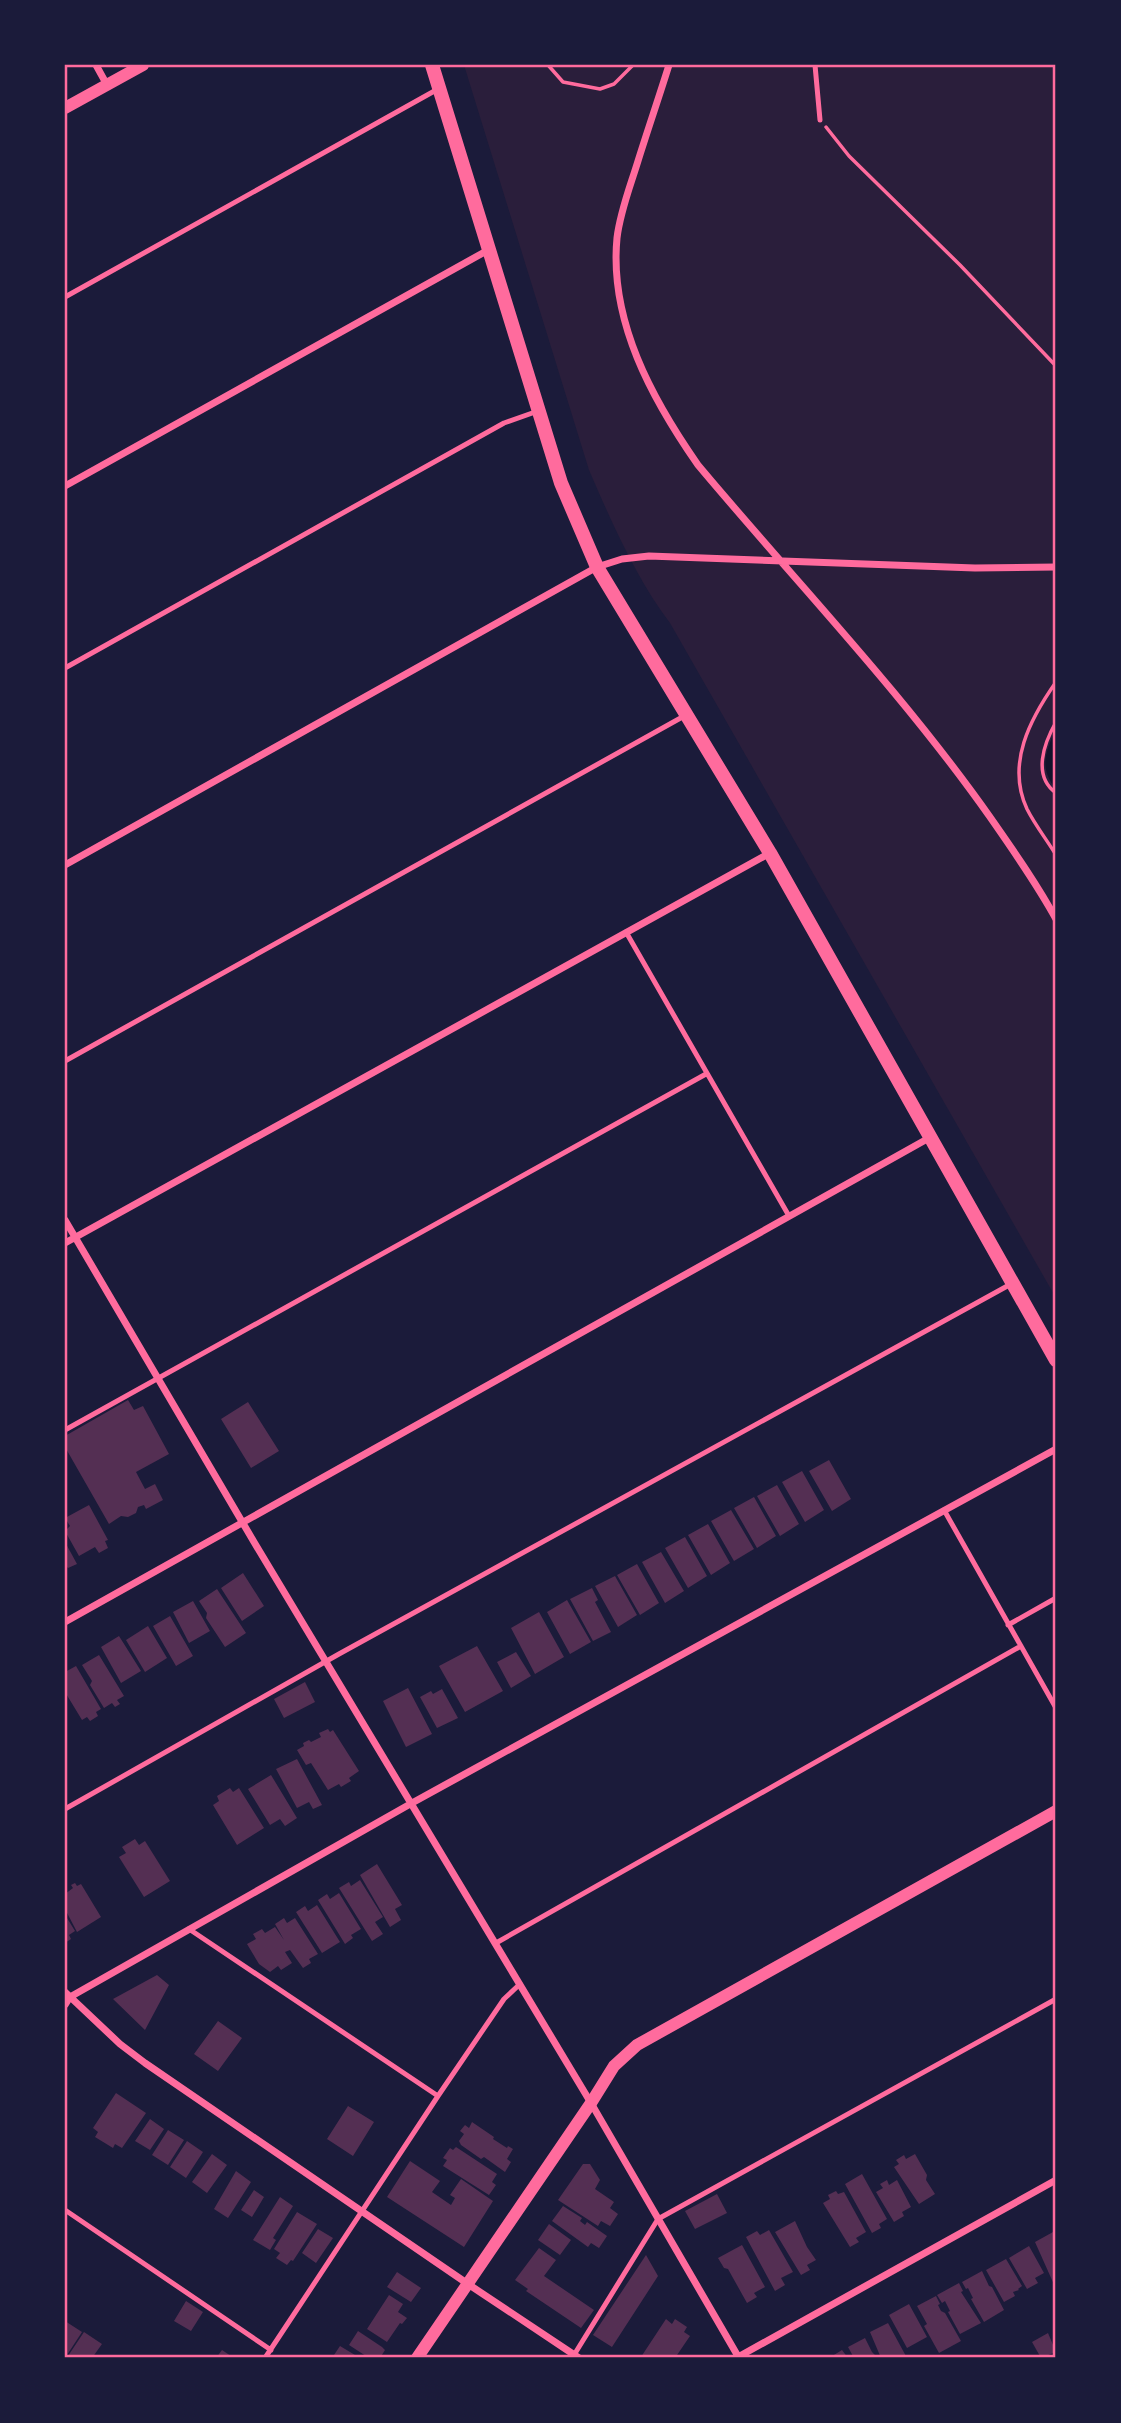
<svg xmlns="http://www.w3.org/2000/svg" width="1121" height="2423" font-family="'Titillium Web',sans-serif">
<rect width="100%" height="100%" fill="#1b1b3a"/>
<path fill="#2a1e3b" d="M464,65H1056V1298L670,623C637,580 611,521 589,470Z"/>
<path fill="#12122b" d="M1056,727V790C1038,765 1046,754 1056,727Z"/>
<path fill="#542f53" d="M128,1400L134,1410L143,1406L169,1454L136,1472L145,1489L155,1484L163,1500L146,1509L144,1505L138,1507L136,1513L128,1517L121,1516L109,1524L65,1447V1436Z
M248,1402L279,1451L251,1468L221,1419Z
M829,1460L851,1499L832,1511L809,1471Z
M802,1471L824,1510L805,1522L782,1482Z
M777,1485L799,1524L780,1536L757,1496Z
M754,1497L776,1536L757,1548L734,1508Z
M89,1505L108,1540L105,1541L108,1548L99,1553L95,1547L79,1556L65,1531L70,1526L65,1518Z
M731,1510L754,1549L734,1561L711,1521Z
M708,1524L730,1563L711,1575L688,1535Z
M685,1537L707,1576L688,1588L665,1548Z
M65,1542L77,1564L68,1568L65,1565Z
M661,1552L684,1591L665,1603L642,1562Z
M637,1564L659,1603L640,1615L617,1575Z
M243,1573L264,1606L242,1621L221,1588Z
M615,1576L637,1615L618,1627L595,1586Z
M592,1588L598,1600L595,1602L611,1632L593,1641L570,1599Z
M217,1589L246,1633L225,1647L206,1618L207,1613L199,1601Z
M567,1600L591,1642L570,1654L547,1612Z
M193,1601L210,1631L189,1643L173,1612Z
M539,1612L564,1657L535,1674L511,1628Z
M170,1616L193,1656L176,1666L153,1626Z
M148,1626L167,1658L145,1672L126,1640Z
M119,1636L141,1671L121,1683L101,1647Z
M477,1646L503,1691L465,1712L439,1666Z
M516,1652L531,1676L511,1688L497,1662Z
M99,1655L124,1696L117,1700L120,1704L115,1707L112,1703L104,1708L90,1685L92,1681L82,1665Z
M76,1666L101,1709L96,1712L98,1716L90,1721L87,1717L82,1720L65,1692V1672Z
M305,1682L315,1702L284,1718L274,1699Z
M408,1688L432,1734L406,1747L383,1701Z
M442,1689L458,1718L437,1728L420,1697L431,1691L433,1694Z
M328,1729L330,1732L333,1730L359,1771L349,1778L351,1781L341,1787L339,1784L328,1790L311,1763L306,1765L297,1750L304,1746L303,1743L309,1740L311,1742L321,1737L319,1733Z
M297,1759L322,1805L313,1809L309,1802L297,1808L276,1769Z
M271,1775L297,1818L285,1826L280,1819L270,1825L248,1789Z
M230,1788L233,1792L239,1788L264,1828L237,1845L213,1805L219,1801L217,1796Z
M135,1839L139,1845L145,1841L170,1881L144,1897L119,1857L126,1853L122,1847Z
M377,1864L402,1905L395,1909L401,1920L390,1927L360,1875Z
M360,1880L383,1917L375,1922L383,1934L372,1941L339,1888L349,1882L351,1886Z
M75,1883L77,1886L81,1884L101,1917L77,1932L65,1909V1894L73,1888L71,1885Z
M339,1893L361,1929L351,1935L353,1938L345,1944L318,1900L327,1894L330,1899Z
M317,1905L340,1942L322,1953L296,1912L305,1906L308,1911Z
M67,1918L75,1931L69,1935L71,1939L65,1943V1919Z
M284,1918L287,1923L295,1918L318,1954L309,1959L311,1963L303,1968L290,1950L285,1952L292,1963L281,1970L278,1966L270,1972L259,1964L247,1944L256,1939L253,1934L262,1929L265,1933L275,1927L284,1940L275,1924Z
M157,1975L169,1985L145,2030L113,1999Z
M218,2021L242,2038L218,2071L194,2054Z
M116,2093L146,2113L122,2148L115,2144L113,2148L95,2137L98,2132L93,2128Z
M348,2106L374,2122L353,2156L327,2139Z
M150,2119L164,2129L150,2150L135,2141Z
M472,2122L494,2137L493,2139L507,2148L508,2146L513,2149L507,2159L511,2162L505,2172L484,2157L481,2159L461,2145L459,2141L464,2134L460,2131L465,2125L469,2128Z
M168,2130L184,2140L168,2165L152,2155Z
M187,2141L203,2152L186,2178L170,2167Z
M456,2147L497,2174L492,2182L496,2185L489,2195L443,2166L447,2160L443,2158L450,2148L453,2150Z
M212,2154L227,2165L207,2193L192,2182Z
M915,2154L927,2175L926,2180L935,2194L919,2204L894,2167L899,2164L896,2160L904,2155L906,2159Z
M410,2161L440,2181L432,2192L451,2205L455,2198L450,2195L461,2179L493,2201L464,2247L387,2197Z
M583,2164H590L600,2180L595,2189L614,2202L610,2208L618,2214L610,2226L601,2221L598,2226L558,2200Z
M236,2171L251,2182L228,2218L214,2209Z
M862,2174L887,2219L879,2224L881,2228L872,2233L845,2184Z
M887,2180L889,2185L897,2180L911,2207L902,2212L904,2216L894,2222L876,2192L883,2188L880,2184Z
M254,2190L264,2197L252,2217L241,2210Z
M836,2191L838,2194L844,2192L866,2232L856,2238L859,2242L850,2247L823,2203L830,2199L828,2195Z
M717,2194L727,2213L695,2229L685,2211Z
M280,2197L293,2206L273,2238L276,2240L270,2250L253,2240Z
M563,2206L582,2218L580,2221L585,2225L587,2222L607,2236L599,2248L591,2243L588,2247L552,2221Z
M297,2212L317,2224L293,2261L291,2260L287,2265L276,2258L280,2253L274,2249Z
M795,2221L807,2247L816,2260L807,2265L810,2270L801,2275L775,2232Z
M549,2224L571,2240L560,2255L538,2240Z
M318,2229L333,2238L316,2263L302,2253Z
M769,2230L793,2272L781,2278L785,2285L775,2291L746,2237L757,2231L760,2235Z
M1053,2232L1056,2238V2289L1035,2242Z
M742,2245L765,2287L754,2293L757,2297L747,2303L728,2269L724,2268L718,2258Z
M1029,2246L1044,2273L1035,2278L1038,2283L1027,2289L1009,2258Z
M539,2248L556,2260L544,2276L594,2310L581,2328L526,2291L528,2289L515,2280Z
M646,2255L658,2276L612,2347L593,2335Z
M1006,2259L1022,2286L1018,2289L1019,2290L1013,2292L1015,2296L1004,2302L986,2270Z
M982,2271L989,2286L992,2287L1004,2310L984,2322L971,2299L973,2298L968,2288L966,2289L962,2282Z
M397,2272L421,2288L411,2302L387,2287Z
M959,2283L963,2291L961,2292L981,2323L960,2334L948,2312L950,2311L945,2301L942,2303L937,2295Z
M389,2295L403,2304L398,2312L407,2318L402,2324L400,2323L387,2342L367,2329Z
M936,2296L940,2304L938,2305L941,2311L945,2313L961,2341L939,2353L924,2326L927,2324L917,2306Z
M186,2301L203,2312L191,2331L174,2321Z
M909,2304L927,2337L907,2348L889,2315Z
M666,2319L672,2324L675,2319L687,2327L684,2332L690,2336L675,2358H643L641,2357Z
M65,2321L82,2332L67,2355L65,2354Z
M888,2323L907,2358H881L870,2332Z
M358,2331L382,2347L385,2350L380,2358H369L349,2345Z
M84,2332L102,2344L92,2358H71L68,2356Z
M1048,2333L1056,2352L1041,2358L1032,2342Z
M865,2338L872,2352L878,2358H854L848,2347Z
M340,2346L360,2358H332Z
M222,2350L234,2358H216Z
M842,2350L848,2358H829Z"/>
<g fill="none" stroke-linecap="round" stroke-linejoin="round">
<path stroke="#ff6b9d" stroke-width="3.5" d="M548,65L563,82L600,89L614,84L633,65
M826,127L849,156L960,265L1056,366
M1056,682C1030,719 1006,764 1027,809C1035,825 1047,840 1056,855
M1056,722C1044,743 1032,776 1056,793"/>
<path stroke="#ff6b9d" stroke-width="5" d="M815,65L820,120
M65,297L438,89
M65,668L504,423L538,411
M626,932L789,1216
M65,1061L686,715
M65,1430L706,1074
M944,1510L1056,1708
M1008,1625L1056,1598
M65,1809L339,1654L1011,1284
M189,1929L438,2096L265,2358
M496,1943L1021,1646
M438,2096L504,1999L520,1984
M65,2210L271,2350
M574,2355L658,2219L1056,1999"/>
<path stroke="#ff6b9d" stroke-width="7" d="M96,65L107,85
M669,65C659,97 648,129 638,161C630,187 620,212 617,238C609,321 652,399 698,465C796,582 902,692 990,817C1013,850 1037,884 1056,919
M65,486L490,249
M65,865L597,567L622,559L649,556L975,568L1056,567
M65,1220L254,1542L591,2103L739,2358
M65,1243L770,853
M65,1622L929,1138
M65,1992L120,2044L145,2063L468,2284L579,2358
M65,2005L70,1997L412,1803L1056,1449
M738,2357L1056,2180"/>
<path stroke="#ff6b9d" stroke-width="12" d="M65,108L143,65
M417,2358L591,2103L614,2066L637,2045L1056,1811"/>
<path stroke="#ff6b9d" stroke-width="14" d="M432,65L561,483L597,567L770,853L1056,1360"/>
</g>
<rect width="1121" height="2423" fill="none" stroke="#1b1b3a" stroke-width="133"/>
<rect x="66" y="66" width="988" height="2290" fill="none" stroke="#ff6b9d" stroke-width="2.5"/>
</svg>
